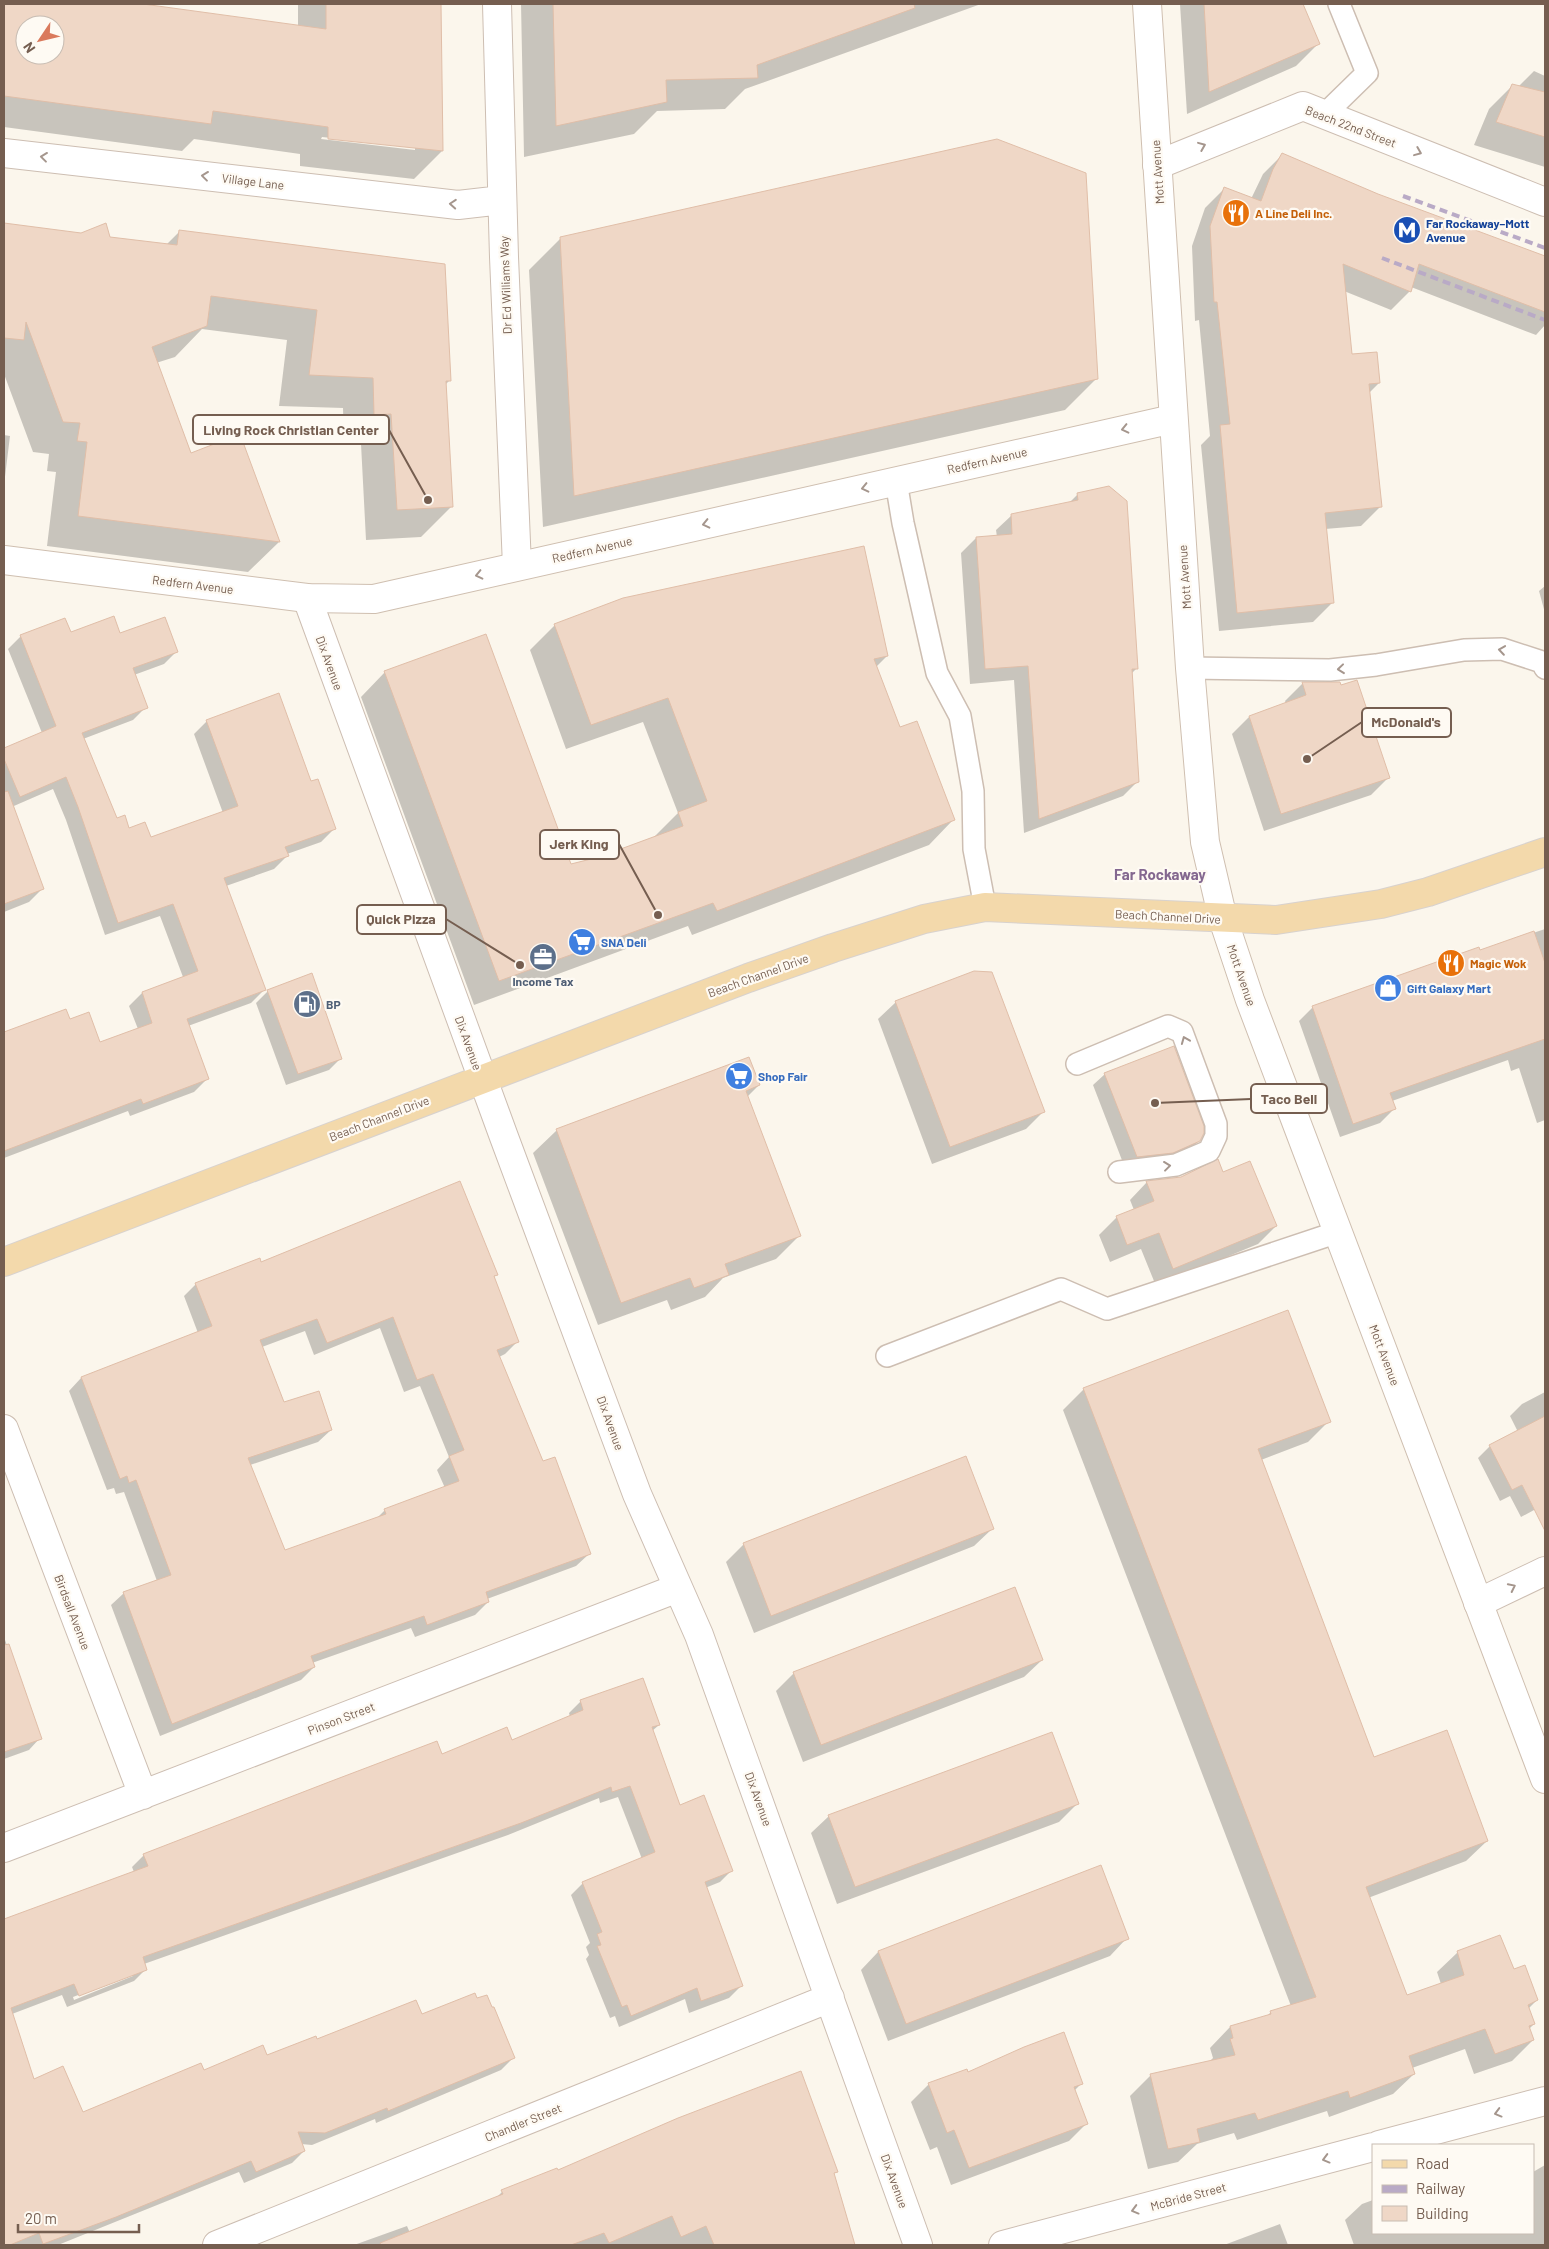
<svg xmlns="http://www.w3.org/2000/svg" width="1549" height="2249" font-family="Barlow,sans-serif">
<rect width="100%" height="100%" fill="#fbf6ec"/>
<path fill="#0003" fill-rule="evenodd" d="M4,4H134L298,26V4H440L442,151L414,179L300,166V154L194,139L182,151L4,127ZM25,25H55V55H25ZM322,137L415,147V150L321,139Z
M521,4H981L745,89L725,109L657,111L634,134L524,157Z
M1180,4H1302L1319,43L1296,66L1187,114Z
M1534,71L1545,76V167L1474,145L1489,109L1512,86L1518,87Z
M1282,155L1377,195L1545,258V325L1536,335L1411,287L1410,291L1391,310L1344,291L1351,356L1379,383L1369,393L1380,507L1361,526L1325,529L1332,603L1313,622L1219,631L1201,445L1210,436L1199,320L1195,321L1192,246L1205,208L1224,189L1251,199L1263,174Z
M4,224L166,245L179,232L449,381L445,385L452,506L421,537L366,540L361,444L344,445L343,408L279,406L287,340L202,329L175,357L156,363L190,455L279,542L248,572L47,546L56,472L47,471L49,454L33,452L4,374Z
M561,238L1097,378L1065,410L543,527L529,270Z
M4,435L10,436L4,485Z
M1078,494L1137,668L1131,674L1138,781L1123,796L1024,833L1014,680L970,684L961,553L976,538L997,537L996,530L1012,515L1069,503Z
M1545,586V613L1539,591Z
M555,625L887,656L876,667L899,729L953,820L929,845L692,935L688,926L474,1005L361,697L385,672L570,866L599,858L654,837L678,813L643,722L566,749L530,650Z
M70,633L119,634L177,651L164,664L134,675L146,707L133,720L83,739L117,819L128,830L150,838L223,813L194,734L207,721L310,783L334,829L321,842L287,854V856L274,869L226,886L264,990L251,1003L188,1026L207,1079L194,1092L130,1116L128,1111L4,1158V1034L65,1010L69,1020L99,1043L138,1029L129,1006L142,993L183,977L160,916L105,935L66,820L53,789L7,809L4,801V750L42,733L8,649L21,636Z
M1303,683L1389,777L1371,795L1264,831L1232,734L1249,717L1286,704L1285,701Z
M22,834L42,889L29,902L4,912V841Z
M1545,929V1120L1537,1123L1519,1068L1511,1071L1508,1060L1392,1101L1394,1109L1380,1123L1340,1137L1299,1021L1313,1007Z
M268,991L341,1058L329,1070L286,1085L256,1003Z
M896,1002L1044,1111L1026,1129L932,1164L878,1019Z
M749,1059L759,1085L747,1097L799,1236L776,1259L723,1278L705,1297L671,1310L667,1300L598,1325L533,1153L556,1131Z
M1105,1074L1199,1141L1186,1153L1125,1168L1093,1085Z
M1222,1174L1276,1226L1258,1244L1156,1286L1141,1249L1110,1262L1099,1235L1117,1217L1134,1210L1130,1200L1147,1182Z
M261,1264L496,1274L494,1277L518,1341L505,1354L499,1357L542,1463L589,1554L576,1566L487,1599L488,1602L475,1615L415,1637L411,1628L312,1663L314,1667L301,1680L160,1736L111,1605L124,1593L157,1581L124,1492L116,1494L114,1488L107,1490L69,1391L81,1378L198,1333L184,1296L196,1284ZM380,1328L404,1392L420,1386L449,1457L437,1470L445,1488L385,1510L376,1519L284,1552L250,1465L318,1442L331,1430L283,1404L262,1347L305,1331L314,1355Z
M1084,1389L1329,1421L1308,1442L1261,1460L1374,1759L1487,1841L1466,1861L1368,1898L1406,1997L1441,1984L1437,1972L1458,1952L1513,1971L1537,2000L1528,2009L1534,2024L1529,2029L1533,2040L1512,2061L1474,2074L1465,2049L1412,2068L1414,2074L1393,2094L1329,2117L1327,2111L1237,2140L1234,2133L1197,2144L1178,2162L1148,2169L1130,2096L1151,2075L1210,2061L1213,2058L1210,2048L1230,2027L1267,2016L1271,2012L1291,2006L1063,1410Z
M1545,1392V1504L1521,1517L1510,1496L1500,1501L1478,1458L1490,1446L1518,1432L1510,1416L1522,1404Z
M992,1529L974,1546L754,1633L726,1562L744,1544Z
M4,1637L40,1738L29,1750L4,1759Z
M1042,1660L1024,1677L803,1762L776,1691L794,1673Z
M581,1701L659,1725L652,1731L680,1806L732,1870L720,1882L705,1888L741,1986L729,1998L689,2013L685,1999L619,2027L615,2016L610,2018L586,1959L589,1955L586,1947L590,1943L571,1895L583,1883L642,1859L618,1797L600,1803L599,1798L508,1835L144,1964L146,1969L134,1981L67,2007L62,1995L12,2014L33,2081L82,2114L204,2072L267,2057L316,2041L421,2016L513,2058L501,2070L376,2123L375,2119L312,2145L301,2144L304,2151L292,2163L244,2183L239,2172L58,2245H4V1921L134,1872L132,1867L144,1855L441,1756L511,1741L570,1717L569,1713ZM133,1974V1976L74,2000L73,1997Z
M1077,1804L1059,1822L837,1904L811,1833L829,1816Z
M1100,1867L1127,1938L1110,1956L888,2041L861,1970L878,1952Z
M1082,2083L1074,2091L1086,2124L1069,2141L951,2185L937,2147L930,2150L911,2102L929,2084Z
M1545,2165V2245H1354L1345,2220L1362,2204L1373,2200V2233H1533V2172Z
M557,2171H836L833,2175L852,2242L850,2245H354L407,2226L410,2233L495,2199L502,2192Z
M1280,2224L1288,2245H1224Z"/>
<path fill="#efd7c6" stroke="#e0bea8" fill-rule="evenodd" d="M4,4H143L326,29V4H441L443,151L328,139V127L213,111L211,124L4,96ZM25,25H55V55H25Z
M553,4H914L915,8L757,65L758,78L666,80L667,102L556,126Z
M1204,4H1303L1320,44L1209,92Z
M1512,84L1545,92V137L1496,122Z
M997,139L1086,173L1098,379L574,496L560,237Z
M1282,153L1378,194L1545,256V312L1419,264L1411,292L1343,264L1352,354L1377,352L1380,383L1369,384L1382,507L1325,513L1334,603L1237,613L1220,425L1230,424L1217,302H1214L1210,226L1224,187L1261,201L1273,169Z
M4,223L81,233L106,223L110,237L177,245L179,230L445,264L451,381H446L453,507L397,510L391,414L374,415L373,378L309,375L317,310L211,296L207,326L152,347L191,453L240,434L280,542L78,516L87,442L77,441L80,423L63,422L26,322L24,340L4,338Z
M1109,486L1127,501L1138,669H1132L1139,782L1039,819L1028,666L985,669L976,537L1012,534L1011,514L1078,500L1077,493Z
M864,546L888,656L874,659L900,727L917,721L955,820L717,911L713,903L499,981L384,671L486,634L571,864L599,857L683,826L678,812L707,801L668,698L591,725L554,624L623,598Z
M114,616L120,633L165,617L178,652L133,668L148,708L82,733L117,818L125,815L129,828L145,822L151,837L238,806L206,720L279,693L311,781L318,779L336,829L285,847L289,856L224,878L266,990L187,1019L209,1079L143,1104L141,1099L4,1151V1032L66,1009L70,1019L89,1012L100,1042L152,1023L142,992L198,971L173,904L118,923L78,807L66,777L20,797L4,759V748L56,726L20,635L65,618L71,632Z
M1357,680L1390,778L1281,814L1249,716L1306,695L1302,682H1340L1341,685Z
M8,791L44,889L4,904V792Z
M1534,931L1545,963V1039L1390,1093L1396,1109L1353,1124L1312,1006L1479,947L1480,950Z
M974,971L992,972L1045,1112L950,1147L895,1001Z
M312,973L342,1059L298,1074L267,990Z
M1174,1046L1204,1126V1133L1200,1141L1173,1153L1137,1157L1104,1073Z
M749,1057L760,1085L746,1091L801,1236L725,1264L729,1275L694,1288L690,1278L621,1303L556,1129Z
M1218,1159L1223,1172L1250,1161L1277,1226L1173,1269L1159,1233L1127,1245L1116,1216L1154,1201L1146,1181L1181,1177Z
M460,1181L498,1275L494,1276L519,1342L497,1350L543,1461L555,1457L591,1554L486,1592L489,1602L427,1625L424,1616L311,1656L315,1667L172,1724L123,1592L171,1575L136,1480L129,1483L127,1476L120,1479L81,1377L212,1326L195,1283L260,1258L261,1262ZM393,1317L417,1380L433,1374L464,1450L449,1456L459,1481L384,1509L386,1514L285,1550L248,1458L332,1430L319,1391L284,1402L260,1340L317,1319L327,1343Z
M1288,1310L1331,1422L1258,1449L1303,1568L1374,1757L1447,1730L1488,1841L1366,1887L1407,1995L1464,1975L1457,1951L1500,1935L1514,1969L1525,1965L1538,2000L1528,2005L1535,2024L1529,2026L1534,2040L1495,2054L1485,2029L1409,2056L1415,2074L1350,2098L1348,2091L1258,2120L1255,2113L1197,2129L1200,2142L1168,2149L1150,2074L1235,2055L1230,2039L1233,2038L1230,2026L1271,2014L1270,2011L1316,1997L1083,1388Z
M1545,1416V1531L1522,1485L1512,1490L1489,1445Z
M966,1456L994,1529L771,1616L743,1543Z
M1015,1587L1043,1660L821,1745L793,1672Z
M9,1644L42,1739L4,1752V1645Z
M643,1678L660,1725L652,1727L680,1805L704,1795L733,1871L705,1882L743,1986L701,2001L697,1988L631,2016L627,2005L622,2007L597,1946L601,1945L597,1934L602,1932L582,1882L655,1852L630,1786L612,1792L611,1787L521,1823L143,1957L147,1970L79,1996L74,1984L11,2008L34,2079L63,2066L83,2112L201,2063L204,2070L263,2045L267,2055L316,2036L317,2039L416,2000L422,2014L475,1993L477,1998L487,1995L492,2007H494L515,2058L388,2111L387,2108L325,2133L298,2132L305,2151L256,2172L251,2161L116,2217L43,2244L39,2233L10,2245H4V1919L148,1866L143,1854L329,1782L437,1741L442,1754L507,1727L512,1740L583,1710L580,1700Z
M1052,1732L1079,1804L855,1887L828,1815Z
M1101,1865L1129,1939L906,2024L878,1951Z
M1064,2032L1083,2084L1074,2087L1088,2124L969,2168L954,2130L947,2133L928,2083L967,2069L968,2072L1024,2047Z
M801,2071L838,2172L834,2173L855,2245H714L706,2226L681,2237L672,2216L609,2243L604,2233L571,2245H381L380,2243L503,2194L501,2190L557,2168L558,2170L678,2118Z"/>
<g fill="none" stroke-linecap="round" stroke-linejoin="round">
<g stroke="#cdbeb2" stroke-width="24">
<path id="lane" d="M1324,115L1367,73L1339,4
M896,481L903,523L937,673L960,716L973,791L974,849L985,907
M1190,668L1330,670L1376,665L1464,650L1502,649L1542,662L1545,668
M1077,1064L1168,1026L1182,1032L1216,1124V1136L1209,1151L1176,1165L1119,1172
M887,1356L1061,1289L1107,1309L1338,1232"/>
</g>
<g stroke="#cdbeb2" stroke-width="30">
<path id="street" d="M497,4L504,257L517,566
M4,153L458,205L502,200
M1157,165L1303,106L1545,202
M307,598L504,1137L637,1494L699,1635L918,2245
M4,1429L143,1795
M1478,1603L1545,1571
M4,1848L678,1588
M1379,2145L1545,2101
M217,2245L830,1998
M1003,2245L1373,2147"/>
</g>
<g stroke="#cfbfb0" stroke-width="30">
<path id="secondary" d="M1147,4L1190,668L1205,842L1223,919L1250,1000L1545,1779
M4,560L307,598L374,599L1173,419"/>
</g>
<g stroke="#d8d2ce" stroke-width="30">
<path id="primary" d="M4,1262L748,978L833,948L924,919L985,907L1276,920L1381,904L1428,892L1545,852"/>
</g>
<use href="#lane" stroke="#fff" stroke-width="21"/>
<use href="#street" stroke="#fff" stroke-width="28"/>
<use href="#secondary" stroke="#fff" stroke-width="28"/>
<use href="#primary" stroke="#f3d9ab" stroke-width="28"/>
<path stroke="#b9aac6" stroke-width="4" stroke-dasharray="8 5" stroke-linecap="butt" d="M1403,196L1545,248
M1382,258L1545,320"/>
</g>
<defs><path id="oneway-chevron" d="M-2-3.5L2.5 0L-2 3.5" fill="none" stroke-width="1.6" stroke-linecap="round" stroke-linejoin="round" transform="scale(1.25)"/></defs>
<g stroke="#a5968d">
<use href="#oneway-chevron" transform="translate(1202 146) rotate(-22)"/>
<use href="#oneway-chevron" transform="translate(1418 152) rotate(22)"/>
<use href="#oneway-chevron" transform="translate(44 157) rotate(-173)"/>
<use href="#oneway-chevron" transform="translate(205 176) rotate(-173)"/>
<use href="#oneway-chevron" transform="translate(453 204) rotate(-176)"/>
<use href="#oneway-chevron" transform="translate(1125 429) rotate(167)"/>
<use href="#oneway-chevron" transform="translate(865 488) rotate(167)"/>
<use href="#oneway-chevron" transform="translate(706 524) rotate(167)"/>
<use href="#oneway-chevron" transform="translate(479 575) rotate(167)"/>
<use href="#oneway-chevron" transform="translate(1502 650) rotate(-172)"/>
<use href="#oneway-chevron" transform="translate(1341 669) rotate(174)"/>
<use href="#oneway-chevron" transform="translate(1185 1040) rotate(-112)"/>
<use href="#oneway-chevron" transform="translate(1167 1166) rotate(-7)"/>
<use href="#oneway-chevron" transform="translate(1512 1587) rotate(-26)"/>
<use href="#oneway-chevron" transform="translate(1498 2113) rotate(165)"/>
<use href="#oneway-chevron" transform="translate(1326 2159) rotate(165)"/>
<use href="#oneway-chevron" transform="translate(1135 2210) rotate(165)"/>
</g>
<defs>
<g id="restaurant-disc" transform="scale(1.4375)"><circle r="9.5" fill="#e8710a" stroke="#fefaf3"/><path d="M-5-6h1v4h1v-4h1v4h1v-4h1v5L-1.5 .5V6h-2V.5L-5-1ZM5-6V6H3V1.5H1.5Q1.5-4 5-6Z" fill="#fff"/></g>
<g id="metro-disc" transform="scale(1.4375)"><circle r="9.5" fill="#1a4fb4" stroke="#fefaf3"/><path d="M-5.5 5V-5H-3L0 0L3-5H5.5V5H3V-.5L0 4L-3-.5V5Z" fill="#fff"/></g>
<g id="supermarket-disc" transform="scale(1.4375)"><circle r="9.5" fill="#3f7fe0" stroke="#fefaf3"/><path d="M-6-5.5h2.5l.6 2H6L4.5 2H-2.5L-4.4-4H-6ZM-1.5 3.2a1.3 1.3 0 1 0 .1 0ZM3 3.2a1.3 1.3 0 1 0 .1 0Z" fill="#fff"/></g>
<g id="office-disc" transform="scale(1.4375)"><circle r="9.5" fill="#5c6f8a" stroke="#fefaf3"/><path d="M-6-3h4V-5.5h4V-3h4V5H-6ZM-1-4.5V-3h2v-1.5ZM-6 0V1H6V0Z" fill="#fff"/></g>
<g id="shop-disc" transform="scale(1.4375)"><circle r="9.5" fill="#3f7fe0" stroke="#fefaf3"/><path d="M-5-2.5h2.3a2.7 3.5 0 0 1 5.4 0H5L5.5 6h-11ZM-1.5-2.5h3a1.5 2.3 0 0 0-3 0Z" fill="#fff"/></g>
<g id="fuel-disc" transform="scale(1.4375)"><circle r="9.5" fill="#5c6f8a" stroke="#fefaf3"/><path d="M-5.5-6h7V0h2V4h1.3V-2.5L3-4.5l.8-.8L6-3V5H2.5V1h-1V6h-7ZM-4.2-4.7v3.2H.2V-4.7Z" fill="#fff"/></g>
</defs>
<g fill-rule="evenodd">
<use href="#restaurant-disc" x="1236" y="213"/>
<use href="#metro-disc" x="1407" y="230"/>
<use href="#supermarket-disc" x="582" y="942"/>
<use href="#office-disc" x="543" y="957"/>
<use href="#restaurant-disc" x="1451" y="963"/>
<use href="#shop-disc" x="1388" y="988"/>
<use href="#fuel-disc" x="307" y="1004"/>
<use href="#supermarket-disc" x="739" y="1076"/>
</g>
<g text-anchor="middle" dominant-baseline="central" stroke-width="4.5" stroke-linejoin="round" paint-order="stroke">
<g font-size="12" fill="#755e50" stroke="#fefaf3">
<text transform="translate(1351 126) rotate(21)">Beach 22nd Street</text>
<text transform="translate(1157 172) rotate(-94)">Mott Avenue</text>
<text transform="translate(253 181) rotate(7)">Village Lane</text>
<text transform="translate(505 285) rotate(-92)">Dr Ed Williams Way</text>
<text transform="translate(987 460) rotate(-13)">Redfern Avenue</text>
<text transform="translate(592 549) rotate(-13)">Redfern Avenue</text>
<text transform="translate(1184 577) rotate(-94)">Mott Avenue</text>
<text transform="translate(193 584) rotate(7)">Redfern Avenue</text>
<text transform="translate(330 663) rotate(70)">Dix Avenue</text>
<text transform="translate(1168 916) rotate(3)">Beach Channel Drive</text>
<text transform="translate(758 975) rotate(-20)">Beach Channel Drive</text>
<text transform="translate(1242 975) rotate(71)">Mott Avenue</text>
<text transform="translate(469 1043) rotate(70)">Dix Avenue</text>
<text transform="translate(379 1118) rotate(-21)">Beach Channel Drive</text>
<text transform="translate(1385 1355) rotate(69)">Mott Avenue</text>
<text transform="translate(611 1423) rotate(70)">Dix Avenue</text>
<text transform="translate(73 1612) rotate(69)">Birdsall Avenue</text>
<text transform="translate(341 1718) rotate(-21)">Pinson Street</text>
<text transform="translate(759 1799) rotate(70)">Dix Avenue</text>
<text transform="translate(523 2122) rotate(-22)">Chandler Street</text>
<text transform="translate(895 2181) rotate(70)">Dix Avenue</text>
<text transform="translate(1188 2196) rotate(-15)">McBride Street</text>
</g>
<g font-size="12" font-weight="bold" fill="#c56008" stroke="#fefaf3" text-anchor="start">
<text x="1255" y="213">A Line Deli Inc.</text>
<text x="1470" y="963">Magic Wok</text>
</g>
<g font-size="12" font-weight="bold" fill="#164399" stroke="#fefaf3" text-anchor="start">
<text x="1426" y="223">Far Rockaway–Mott<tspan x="1426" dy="14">Avenue</tspan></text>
</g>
<g font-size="12" font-weight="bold" fill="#366cbe" stroke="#fefaf3" text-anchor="start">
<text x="601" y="942">SNA Deli</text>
<text x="1407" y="988">Gift Galaxy Mart</text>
<text x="758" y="1076">Shop Fair</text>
</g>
<g font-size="12" font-weight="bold" fill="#4e5e75" stroke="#fefaf3">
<text x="543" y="981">Income Tax</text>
<text x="326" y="1004" text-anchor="start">BP</text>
</g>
<g font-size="15" font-weight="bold" fill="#846890" stroke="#fefaf3">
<text x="1160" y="874">Far Rockaway</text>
</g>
</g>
<path fill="none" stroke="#755e50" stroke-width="2" d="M428 500L389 430M1307 759L1362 722M658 915L619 844M520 965L446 919M1155 1103L1251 1099"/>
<g fill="#755e50" stroke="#fefaf3" stroke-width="2">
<circle cx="428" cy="500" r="5"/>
<circle cx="1307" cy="759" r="5"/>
<circle cx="658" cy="915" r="5"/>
<circle cx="520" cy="965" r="5"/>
<circle cx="1155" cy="1103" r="5"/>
</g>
<g fill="#fefaf3" stroke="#755e50" stroke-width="2">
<rect x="193" y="415" width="196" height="29" rx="5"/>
<rect x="1362" y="708" width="89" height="29" rx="5"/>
<rect x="540" y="830" width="79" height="29" rx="5"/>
<rect x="357" y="905" width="89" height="29" rx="5"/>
<rect x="1251" y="1084" width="76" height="29" rx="5"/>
</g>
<g font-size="14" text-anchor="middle" font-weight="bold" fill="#755e50">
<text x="291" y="435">Living Rock Christian Center</text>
<text x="1406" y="727">McDonald's</text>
<text x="579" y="849">Jerk King</text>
<text x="401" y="924">Quick Pizza</text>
<text x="1289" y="1104">Taco Bell</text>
</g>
<rect width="1549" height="2249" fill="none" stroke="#755e50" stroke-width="10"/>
<rect x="1372" y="2144" width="162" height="90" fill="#fefaf3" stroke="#c7bcb2"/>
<rect x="1382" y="2160" width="25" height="8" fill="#f3d9ab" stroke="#c7bcb2"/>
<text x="1416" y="2169" font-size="15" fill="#755e50">Road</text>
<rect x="1382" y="2185" width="25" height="8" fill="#b9aac6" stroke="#c7bcb2"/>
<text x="1416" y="2194" font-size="15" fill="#755e50">Railway</text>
<rect x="1382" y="2206" width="25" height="15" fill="#efd7c6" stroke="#c7bcb2"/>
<text x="1416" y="2219" font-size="15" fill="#755e50">Building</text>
<g transform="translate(40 40) rotate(235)"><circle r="24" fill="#fefaf3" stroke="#c7bcb2"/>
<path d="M0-4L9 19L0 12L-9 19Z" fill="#da7a5c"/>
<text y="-8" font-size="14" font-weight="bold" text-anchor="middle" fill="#755e50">N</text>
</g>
<path d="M18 2224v8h121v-8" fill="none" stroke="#755e50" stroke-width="2.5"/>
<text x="25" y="2224" font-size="15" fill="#755e50" stroke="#fefaf3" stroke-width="4" paint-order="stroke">20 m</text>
</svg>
